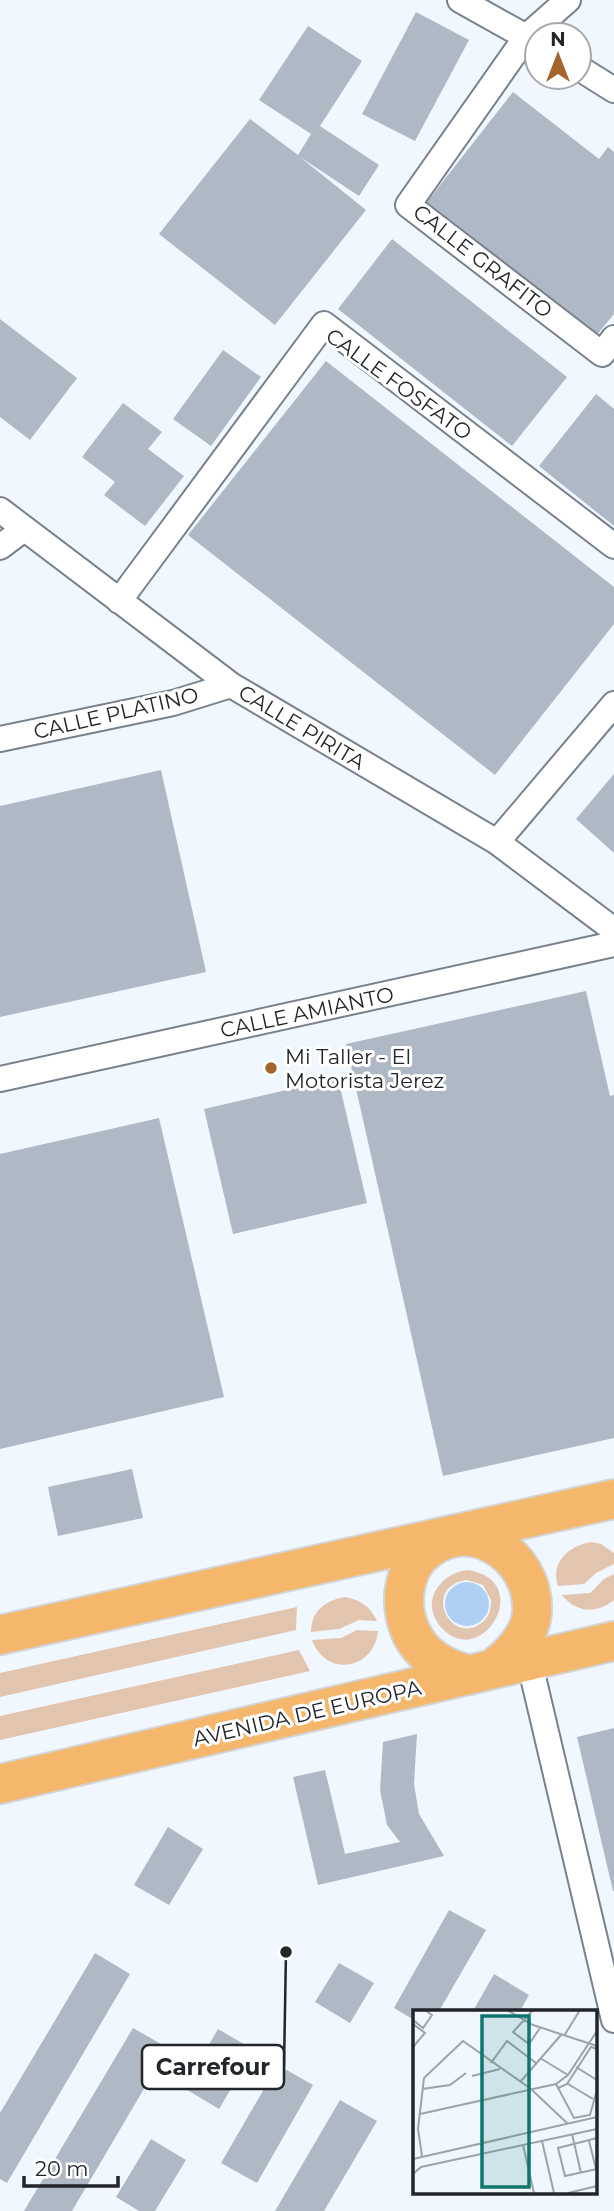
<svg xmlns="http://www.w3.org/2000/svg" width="614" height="2211" font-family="Montserrat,sans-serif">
<rect width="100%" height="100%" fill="#f1f7ff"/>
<path fill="#e2c5ae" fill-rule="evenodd" d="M591,1542L601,1544L614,1553V1564L596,1573L584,1584L558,1586C550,1562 569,1546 591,1542Z
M467,1570C538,1580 480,1674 440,1626C420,1601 440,1574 467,1570ZM467,1580L483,1585L491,1600C491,1610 489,1618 480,1624C449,1645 422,1586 467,1580Z
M614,1574V1600C597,1614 576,1613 562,1595L590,1593L604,1579Z
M344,1597C361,1600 370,1606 377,1621L359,1620L339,1629L311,1632C311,1611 325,1601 344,1597Z
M297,1607L296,1630L0,1697V1673Z
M357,1630L378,1631C374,1670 326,1678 312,1640L341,1638Z
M299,1650L310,1671L0,1740V1716Z"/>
<path fill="#b0cff5" d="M445 1604a22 22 0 1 1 44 0a22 22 0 1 1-44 0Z"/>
<path fill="#afb9c5" d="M416,12L469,40L415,141L362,114Z
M308,26L362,61L320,126L379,165L359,196L300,157L366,210L275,325L159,234L250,119L298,155L311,134L259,100Z
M513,92L599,159L608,147L614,152V314L596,336L426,203Z
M392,239L567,377L512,446L338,309Z
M0,319L77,378L30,440L0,417Z
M223,350L261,377L211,446L173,419Z
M326,361L614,587V624L495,775L188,535Z
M596,394L614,409V526L539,466Z
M123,403L162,432L148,449L184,476L145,526L104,495L115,482L82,457Z
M161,770L206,972L0,1017V806Z
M614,774V853L576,819Z
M586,991L610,1096L614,1095V1438L443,1476L346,1044Z
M338,1078L367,1203L233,1234L204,1109Z
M159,1118L224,1397L0,1449V1154Z
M132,1469L143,1518L58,1536L48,1487Z
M614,1728V1891H613L577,1737Z
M417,1734L414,1784L419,1814L444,1856L318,1885L293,1777L325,1770L345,1854L400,1842L387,1825L380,1790L383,1742Z
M168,1827L203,1849L169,1905L134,1885Z
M449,1910L486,1930L439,2011H414V2020L394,2008Z
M95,1953L130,1974L7,2183L0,2179V2113Z
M339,1963L374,1983L350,2023L315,2002Z
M494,1974L529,1995L520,2011H473Z
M133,2028L168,2048L72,2211H24Z
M218,2029L254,2050L219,2109L184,2088Z
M278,2065L313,2085L257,2183L221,2163Z
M340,2100L377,2121L324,2211H275Z
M151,2139L186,2160L155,2211H139L116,2197Z"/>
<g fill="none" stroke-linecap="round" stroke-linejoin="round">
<g stroke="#78818d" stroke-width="28">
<path id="street" d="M460,0L537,43
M568,0L526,37L408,205L602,354L614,338
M579,68L614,90
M0,510L231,685L497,842L614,930
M0,547L24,529
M119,601L324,324L614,546
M0,739L173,703L231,685
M497,842L614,704
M0,1079L614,944
M529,1660L614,2020"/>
</g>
<g stroke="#d3d4d5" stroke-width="42">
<path id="primary" d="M0,1635L614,1499
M470,1675C438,1667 414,1651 406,1618C401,1597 405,1573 419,1557C464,1509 536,1553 532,1613C530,1637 510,1656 493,1669
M0,1784L614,1641"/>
</g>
<use href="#street" stroke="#fff" stroke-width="24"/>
<use href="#primary" stroke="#f5b76b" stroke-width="38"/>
</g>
<circle fill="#a3652b" stroke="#fff" stroke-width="2.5" cx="271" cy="1068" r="7"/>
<g text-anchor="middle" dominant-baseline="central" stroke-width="6" stroke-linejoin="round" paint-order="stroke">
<g font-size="21" fill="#22262b" stroke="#fff">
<text transform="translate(483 261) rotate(38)">CALLE GRAFITO</text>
<text transform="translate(399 384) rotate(36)">CALLE FOSFATO</text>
<text transform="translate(116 713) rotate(-13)">CALLE PLATINO</text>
<text transform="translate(302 727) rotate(31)">CALLE PIRITA</text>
<text transform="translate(307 1012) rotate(-12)">CALLE AMIANTO</text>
<text transform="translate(307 1713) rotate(-13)">AVENIDA DE EUROPA</text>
</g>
<g font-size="21" fill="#22262b" stroke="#fff" text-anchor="start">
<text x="285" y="1056">Mi Taller - El<tspan x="285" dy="24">Motorista Jerez</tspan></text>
</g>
</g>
<g transform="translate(413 2010)">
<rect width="184" height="184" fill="#f1f7ff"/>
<path fill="none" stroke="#9ea3aa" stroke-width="2" d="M94,0L120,15L184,36M120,0L100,22L116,34L127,18M0,10L10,18L19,5L12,0M0,14L12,23L0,37M151,26L167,0M127,48L155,65M78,53L94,31L123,53M163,57L184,70M59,66L87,59M108,71L148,25M143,74L161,108L177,105L184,80M155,74L180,89M145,78L154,74L178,37L184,39M9,79L37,75L53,63M7,104L143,74L155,65L184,21M159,124L168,163M184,128L145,138L152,166L184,159M129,131L141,183M176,131L183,159M110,135L121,183M9,146L5,119L11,68L50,31L118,79L155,114M0,149L184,107M0,164L8,157L184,119M155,183L184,176"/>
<path fill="#0f766e" fill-opacity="0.15" stroke="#0f766e" stroke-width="3.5" d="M69,6H116V177H69Z"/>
<rect width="184" height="184" fill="none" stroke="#22262b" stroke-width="3.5"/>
</g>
<path fill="none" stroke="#22262b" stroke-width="2.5" d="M286 1952L284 2067"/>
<circle fill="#22262b" stroke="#fff" stroke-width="2.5" cx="286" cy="1952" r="7"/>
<rect fill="#fff" stroke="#22262b" stroke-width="2.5" x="142" y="2045" width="142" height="44" rx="7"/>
<g font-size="23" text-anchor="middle" font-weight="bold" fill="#22262b">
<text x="213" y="2075">Carrefour</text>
</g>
<g transform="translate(558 56)"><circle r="33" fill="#ffffff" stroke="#a7a8aa" stroke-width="2"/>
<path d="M0-5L12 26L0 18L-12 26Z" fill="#a3652b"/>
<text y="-10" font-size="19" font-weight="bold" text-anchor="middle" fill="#22262b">N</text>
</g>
<path d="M24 2176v10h94v-10" fill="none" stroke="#22262b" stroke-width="3.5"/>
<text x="35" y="2176" font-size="21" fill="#22262b" stroke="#ffffff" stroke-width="5" paint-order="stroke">20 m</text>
</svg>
